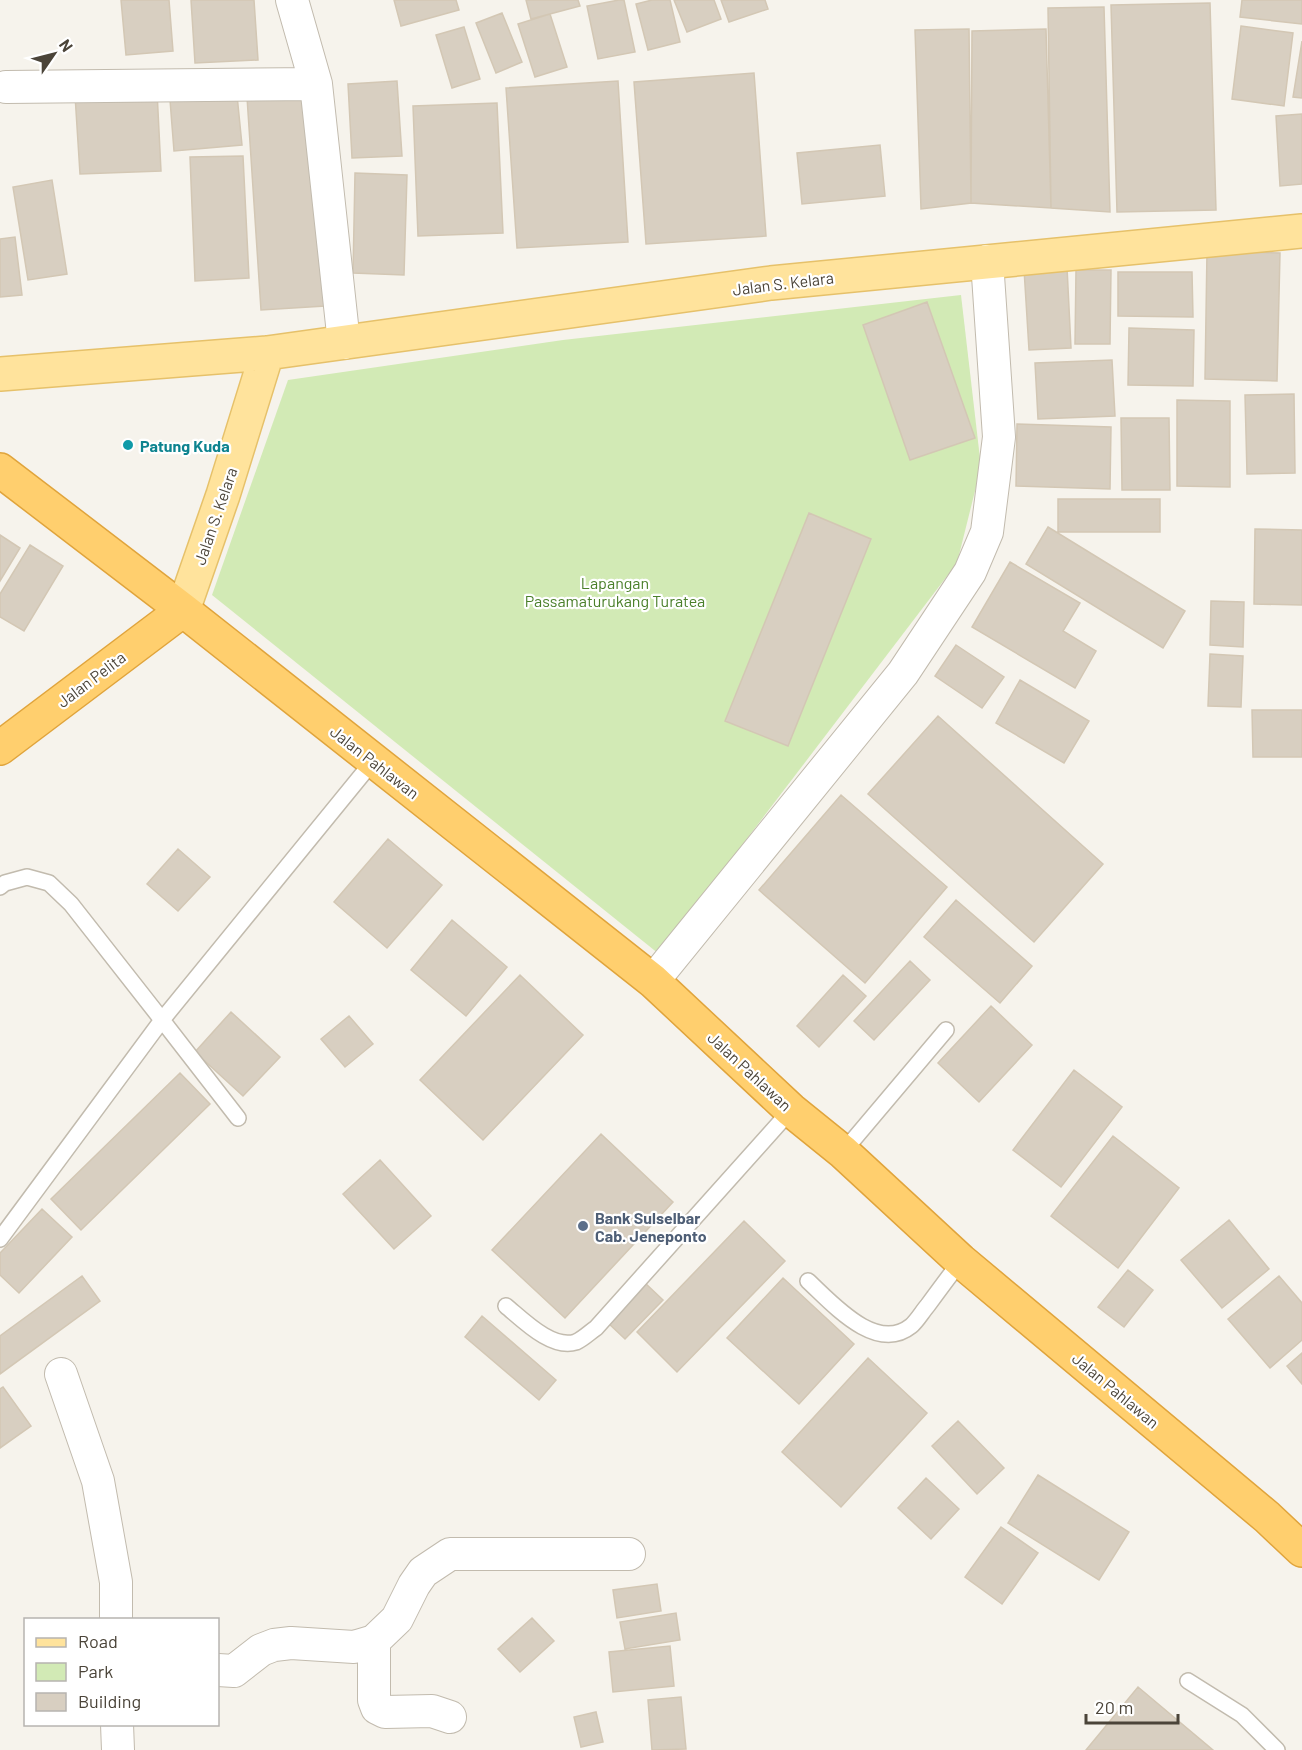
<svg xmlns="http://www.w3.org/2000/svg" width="1302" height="1750" font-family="Barlow,sans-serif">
<rect width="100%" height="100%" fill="#f6f3ec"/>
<path fill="#d2eab5" d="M961,295L981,467L957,563L659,954L212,595L288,380L563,340Z"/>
<path fill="#d8cfc1" stroke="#d3c7b4" stroke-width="1.5" d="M121,0H169L173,51L126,55Z
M191,0H254L258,60L195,63Z
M394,0H456L459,10L401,26Z
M526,0H578L580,6L531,19Z
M619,0H624L635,52L598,59L587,6Z
M652,0H670L680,42L648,50L636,4Z
M674,0H714L721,19L687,32Z
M721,0H765L768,9L729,22Z
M1242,0H1302V24L1240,17Z
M1210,3L1216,210L1117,212L1111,5Z
M1104,7L1110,212L1051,208L1048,8Z
M502,13L522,62L496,73L476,23Z
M550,14L567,67L535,77L518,24Z
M1241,26L1293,33L1284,106L1232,99Z
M464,27L480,79L452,88L436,35Z
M969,29L971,203L921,209L915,30Z
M1046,29L1051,208L971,203L972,31Z
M1302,41V98L1293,97Z
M754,73L766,236L646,244L634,82Z
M397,81L402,156L352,158L348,84Z
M618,81L628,242L517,248L506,88Z
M157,91L161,171L80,174L75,95Z
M311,93L325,306L261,310L247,97Z
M237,95L242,145L174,151L170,100Z
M497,103L503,233L418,236L413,106Z
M1302,114V184L1280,186L1276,116Z
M880,145L885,196L802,204L797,153Z
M243,156L249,278L195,281L190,157Z
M355,173L407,175L404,275L353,273Z
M52,180L67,274L28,280L13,187Z
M15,237L22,295L0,297V239Z
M1207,251L1280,253L1277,381L1205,379Z
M1067,267L1071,348L1029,350L1024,269Z
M1076,270H1111L1110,344H1075Z
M1118,272H1192L1193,317L1118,316Z
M927,302L975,438L910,460L863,325Z
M1129,328L1194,330L1193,386L1128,385Z
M1112,360L1115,416L1038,419L1035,363Z
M1294,394L1295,473L1247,474L1245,395Z
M1177,400L1230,401V487L1177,486Z
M1121,418H1169L1170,490H1122Z
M1017,424L1111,427L1110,489L1016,486Z
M1058,499H1160V532H1058Z
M809,513L871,539L788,746L725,721Z
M1048,527L1185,611L1163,648L1026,564Z
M1255,529L1302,530V605L1254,604Z
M0,535L20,548L0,581Z
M30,545L63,566L24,631L0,617V594Z
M1010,562L1080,603L1063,631L1096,651L1075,688L972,627Z
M1211,601L1244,602L1243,647L1210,645Z
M956,645L1004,677L982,708L935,676Z
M1210,654L1243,656L1241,707L1208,706Z
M1020,680L1089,721L1064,763L996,723Z
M1252,710H1302V757H1253Z
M938,716L1103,864L1034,942L868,794Z
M841,795L947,887L865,983L759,890Z
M388,839L442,885L387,948L334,902Z
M178,849L210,877L178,911L147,884Z
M956,900L1032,966L1000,1003L924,937Z
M452,920L507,967L466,1016L411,970Z
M910,961L930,980L874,1040L854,1021Z
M520,975L583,1035L483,1140L420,1080Z
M843,975L866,996L819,1047L797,1026Z
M991,1006L1032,1045L979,1102L938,1063Z
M231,1012L280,1057L243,1096L195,1052Z
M349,1016L373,1044L345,1067L321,1039Z
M1074,1070L1122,1107L1061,1187L1013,1150Z
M180,1073L210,1104L81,1230L51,1199Z
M601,1134L673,1202L565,1318L492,1250Z
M1113,1136L1179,1188L1118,1268L1051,1216Z
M380,1160L431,1216L394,1249L343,1194Z
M42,1209L72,1237L19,1293L0,1275V1253Z
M1229,1220L1269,1269L1222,1308L1181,1260Z
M744,1221L785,1261L677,1372L637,1332Z
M1128,1270L1153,1290L1124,1327L1098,1307Z
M82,1276L100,1301L0,1374V1336Z
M1279,1276L1302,1303V1340L1270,1368L1228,1319Z
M783,1278L854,1344L799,1404L727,1338Z
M644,1282L663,1300L625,1339L606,1321Z
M482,1316L556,1380L539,1400L465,1337Z
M1302,1353V1384L1287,1366Z
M868,1358L927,1413L841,1507L782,1452Z
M3,1387L31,1426L0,1448V1389Z
M958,1421L1004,1468L977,1494L932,1446Z
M1038,1475L1129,1532L1099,1580L1008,1523Z
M926,1478L959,1509L931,1539L898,1508Z
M1001,1527L1038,1553L1002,1604L965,1577Z
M657,1584L661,1611L617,1618L613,1590Z
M676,1613L680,1640L625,1649L620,1622Z
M532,1618L554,1641L520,1672L498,1649Z
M670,1646L674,1686L613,1692L609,1652Z
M1138,1687L1213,1750H1086Z
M681,1697L686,1749L652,1750L648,1700Z
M596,1712L603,1742L581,1747L574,1717Z"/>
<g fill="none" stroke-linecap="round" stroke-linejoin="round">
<g stroke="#c2bbae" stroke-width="18">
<path id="lane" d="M0,887L5,883L27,877L49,883L71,904L162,1020L0,1239
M238,1118L162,1020L374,760
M843,1152L946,1030
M808,1281C832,1303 876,1354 911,1326C917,1321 922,1312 928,1305C939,1290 950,1275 961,1261
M506,1306C523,1320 552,1350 576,1342C583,1339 590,1332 596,1328L791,1110
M1188,1681L1242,1715L1277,1750"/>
</g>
<g stroke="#c2bbae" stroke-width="34">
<path id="street" d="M292,0L316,84L344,343
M6,87L316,84
M653,981L903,673L970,572L987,532L999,437L987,261
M61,1374L98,1481L116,1582V1620
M374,1641V1700L377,1708L385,1712L432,1711L450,1717
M218,1670L234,1671L261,1650L274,1645L291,1643L354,1647L374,1641L397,1619L414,1585L423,1572L450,1554H629
M117,1724L118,1750"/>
</g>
<g stroke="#e6c16a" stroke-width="36">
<path id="primary" d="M0,374L267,353L771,283L1302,231
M183,610L223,495L267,353"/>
</g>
<g stroke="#e0a43c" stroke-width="36">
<path id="highway" d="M0,470L183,610L653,981L791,1110L843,1152L961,1261L1267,1517L1302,1550
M0,748L183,610"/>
</g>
<use href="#lane" stroke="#fff" stroke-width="15"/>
<use href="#street" stroke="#fff" stroke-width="32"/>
<use href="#primary" stroke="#ffe39c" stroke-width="33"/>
<use href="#highway" stroke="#ffcf6e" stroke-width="33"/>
</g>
<circle fill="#0f9aa8" stroke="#fff" stroke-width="2" cx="128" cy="445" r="6"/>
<circle fill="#5c6f8a" stroke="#fff" stroke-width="2" cx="583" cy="1226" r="6"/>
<g text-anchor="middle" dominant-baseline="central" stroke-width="4.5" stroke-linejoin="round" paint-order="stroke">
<g font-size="16" fill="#4b4439" stroke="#fff">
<text transform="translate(783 283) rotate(-7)">Jalan S. Kelara</text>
<text transform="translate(215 516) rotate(-71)">Jalan S. Kelara</text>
<text transform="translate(91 679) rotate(-37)">Jalan Pelita</text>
<text transform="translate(375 762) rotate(38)">Jalan Pahlawan</text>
<text transform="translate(750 1071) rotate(43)">Jalan Pahlawan</text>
<text transform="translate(1116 1390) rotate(40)">Jalan Pahlawan</text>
</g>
<g font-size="16" font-weight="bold" fill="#0d838f" stroke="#fff" text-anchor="start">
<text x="140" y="445">Patung Kuda</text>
</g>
<g font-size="16" fill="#4a7f2a" stroke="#fff">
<text x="615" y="582">Lapangan<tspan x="615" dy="18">Passamaturukang Turatea</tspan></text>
</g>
<g font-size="16" font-weight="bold" fill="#4e5e75" stroke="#fff" text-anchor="start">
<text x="595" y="1217">Bank Sulselbar<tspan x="595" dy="18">Cab. Jeneponto</tspan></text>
</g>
</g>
<rect x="24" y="1618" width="195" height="108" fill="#ffffff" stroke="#b7b4b0" stroke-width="1.5"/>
<rect x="36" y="1638" width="30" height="9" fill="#ffe39c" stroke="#b7b4b0" stroke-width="1.5"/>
<text x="78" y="1648" font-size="18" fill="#4b4439">Road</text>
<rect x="36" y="1663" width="30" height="18" fill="#d2eab5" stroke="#b7b4b0" stroke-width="1.5"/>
<text x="78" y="1678" font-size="18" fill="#4b4439">Park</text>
<rect x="36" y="1693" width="30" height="18" fill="#d8cfc1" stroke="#b7b4b0" stroke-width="1.5"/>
<text x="78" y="1708" font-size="18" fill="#4b4439">Building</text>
<g transform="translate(54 54) rotate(55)" stroke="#ffffff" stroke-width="4.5" paint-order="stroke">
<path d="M0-4.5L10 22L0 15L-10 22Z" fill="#4b4439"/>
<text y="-9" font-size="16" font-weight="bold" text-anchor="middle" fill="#4b4439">N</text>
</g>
<path d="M1086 1714v9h92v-9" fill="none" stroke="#4b4439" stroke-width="3"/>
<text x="1095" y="1714" font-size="18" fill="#4b4439" stroke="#ffffff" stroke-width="4.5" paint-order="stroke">20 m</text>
</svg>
